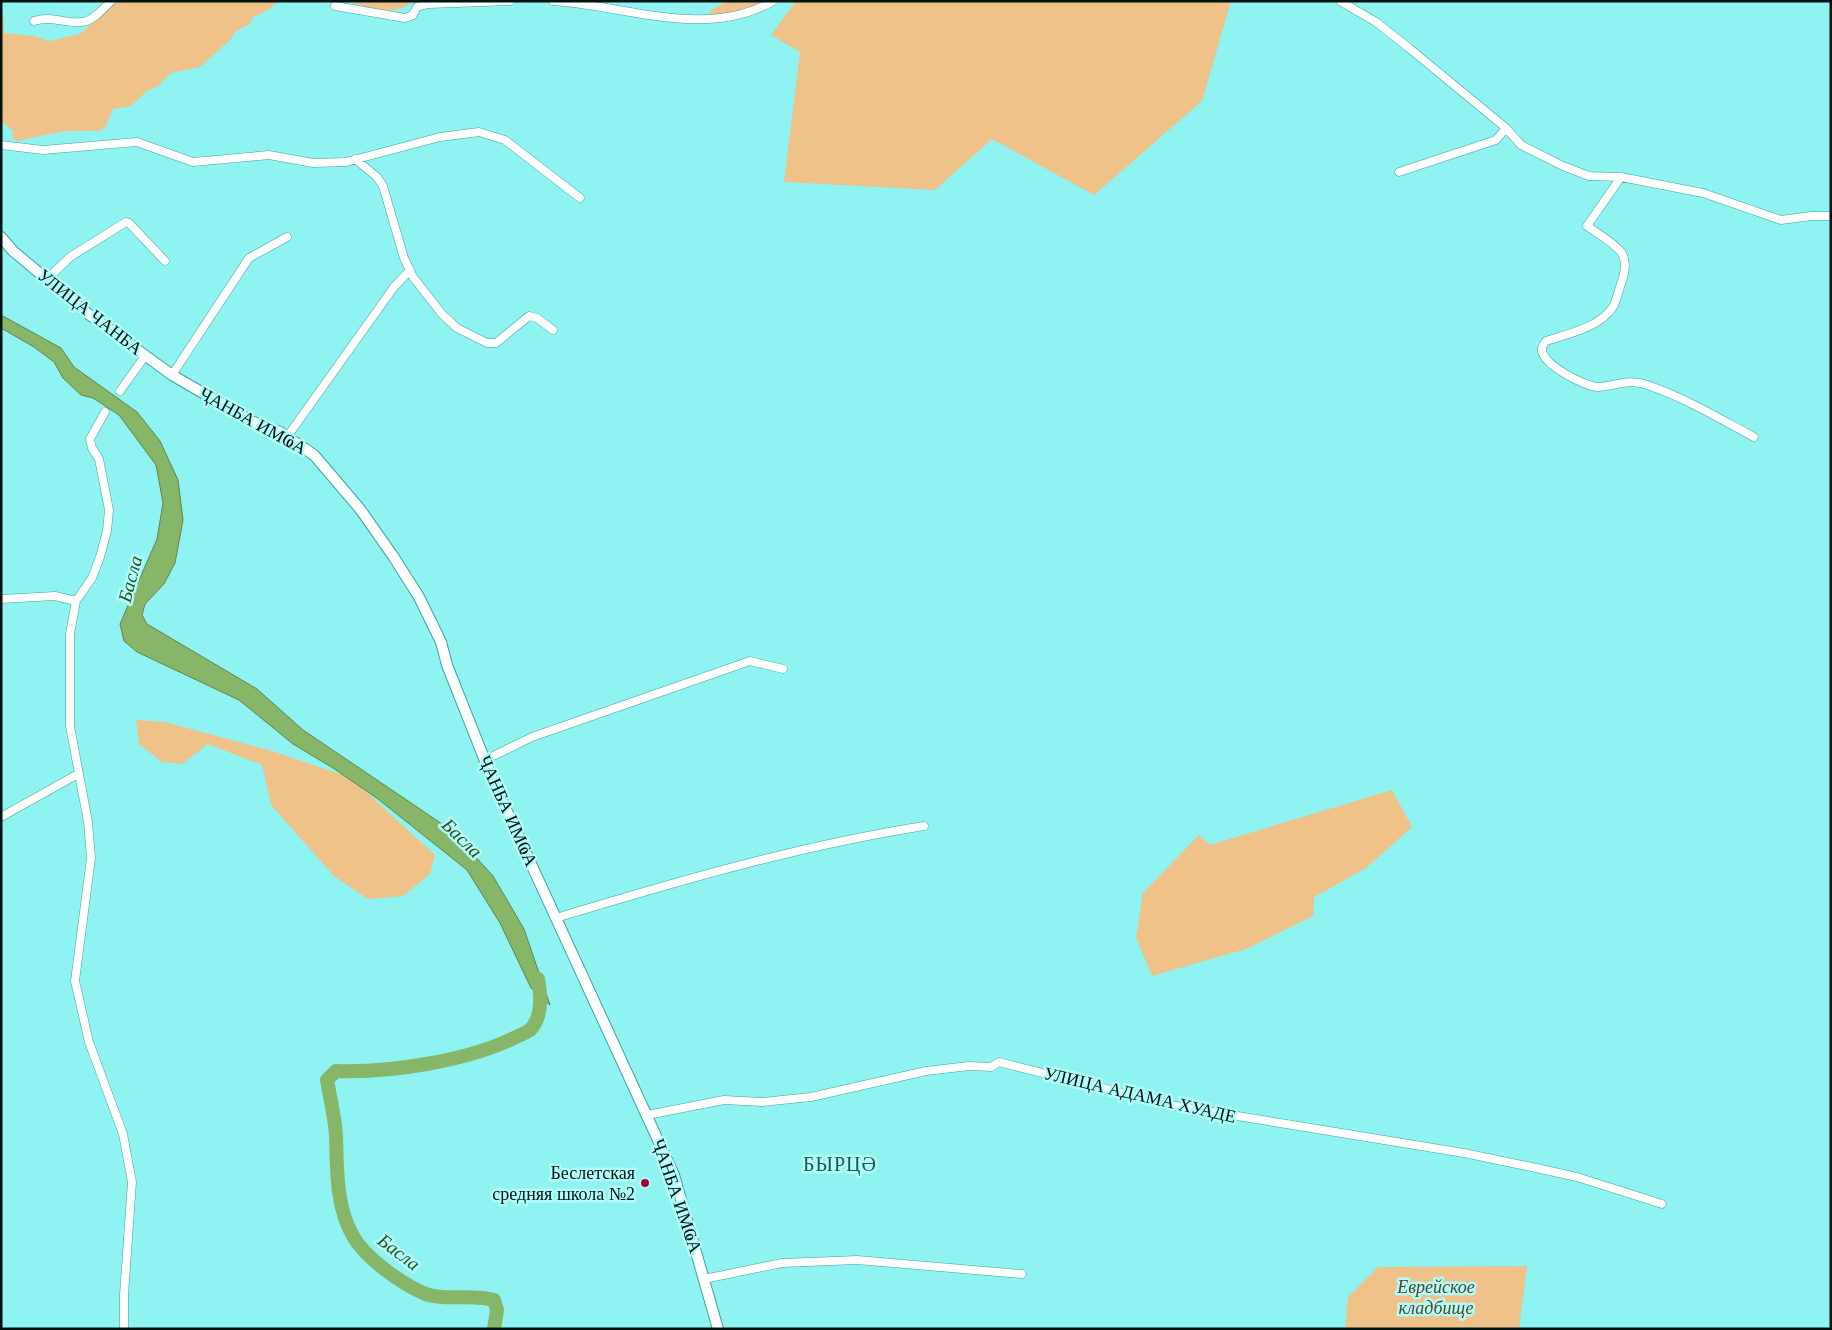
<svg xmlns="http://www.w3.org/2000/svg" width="1832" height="1330" font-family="Georgia,serif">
<rect width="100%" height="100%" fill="#8ff3f1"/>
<path fill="#eec288" d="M116,1H280L263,13L252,17L251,23L235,32L231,39L200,67L171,73L157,87L148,90L131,106L113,109L105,128L98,131H64L17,141L12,137L13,131L1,121V16L4,19V33L34,36L49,41L80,34Z
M345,1H413C393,19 368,7 345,1Z
M727,1H770L755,9L716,17L710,15L711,10Z
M796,1H1231L1202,101L1094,195L992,139L935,190L784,182L800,52L771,35Z
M136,720L165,722L272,751L351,778L435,855L430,874L403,896L368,899L334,876L271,805L262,765L208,744L182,764L162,762L139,744Z
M1392,790L1412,827L1366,868L1314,897L1313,916L1246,949L1152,976L1136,937L1143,893L1199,835L1210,845Z
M1527,1266L1519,1329H1345L1348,1297L1378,1267Z"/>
<path fill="#88b668" stroke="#5f854e" d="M1,315L61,348L74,367L137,412L160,441L178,480L183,520L175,563L164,584L145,604L142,615L147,624L257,689L303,730L451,830L493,876L524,929L550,1005L531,988L500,923L467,870L378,799L333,768L293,744L239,700L137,652L124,641L120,624L157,539L163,503L156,465L119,415L93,398L81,395L63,378L54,362L34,347L1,328Z"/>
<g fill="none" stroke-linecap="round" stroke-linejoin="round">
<path stroke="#88b668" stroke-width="14" d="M494,1329L497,1310L494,1300C471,1293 445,1302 423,1293C401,1283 365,1258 353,1236C336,1207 337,1169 336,1136C335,1117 330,1098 327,1080L336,1071C389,1073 468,1061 516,1037C520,1035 526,1033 530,1030C543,1017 541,995 538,979"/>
<g stroke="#3ca4a3" stroke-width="9">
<path id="street" d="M553,1C624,5 707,40 773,1
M1340,1L1376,22L1409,48L1506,128L1521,145L1563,166L1589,176L1621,177L1703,193L1781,220L1811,216H1831
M335,6L405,18L413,15L417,7L428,4L510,1
M34,21C52,15 65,24 82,22C93,21 103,9 111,1
M1,145L43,150L137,142L193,162L269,155L313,163L346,162L440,137L479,132L505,140L580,198
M355,159L377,177L383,186L404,258L413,277L442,314L457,328L487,343H496L529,316L537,318L553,330
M1399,172L1496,140L1506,128
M1621,177L1587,226C1598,234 1612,241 1621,252C1627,261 1625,271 1622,281C1619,289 1617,299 1613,307C1599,328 1567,334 1546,341C1545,342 1542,347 1542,348C1539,363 1585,387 1598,387C1614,386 1629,379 1644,384C1682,396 1718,418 1754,437
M47,279L70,257L126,222L129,223L165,261
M172,375L249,258L287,237
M120,391L145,356
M105,412L90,439L92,448L99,459L109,510L107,531L100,557L92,578L76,601L70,634V726L88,822L91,858L75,981L89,1042L123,1134L132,1182L124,1295V1329
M287,437L394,287L410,270
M1,599L55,596L76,601
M485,760L532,737L750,661L783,669
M1,817L78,774
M556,918C678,881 798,846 924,826
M647,1115L724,1100L762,1102L811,1097L926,1071L969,1066L991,1067L999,1062L1170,1105L1464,1153L1527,1166L1577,1177L1662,1204
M704,1279L782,1263L857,1260L1022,1274"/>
</g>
<g stroke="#3ca4a3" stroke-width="12">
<path id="secondary" d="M1,237L13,251L87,313L172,375L251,421L280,432L314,455L360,509L393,556L419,597L441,642L447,665L493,781L674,1175L718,1329"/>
</g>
<use href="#street" stroke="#fff" stroke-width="8"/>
<use href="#secondary" stroke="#fff" stroke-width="10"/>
</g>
<circle fill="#a10137" stroke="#b0fdfb" stroke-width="2" cx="645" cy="1183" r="5"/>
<g text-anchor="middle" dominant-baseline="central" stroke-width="5" stroke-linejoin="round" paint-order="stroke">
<g font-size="18" fill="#001312" stroke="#b0fdfb">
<text transform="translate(90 312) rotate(38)">УЛИЦА ЧАНБА</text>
<text transform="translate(253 421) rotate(29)">ҶАНБА ИМҨА</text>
<text transform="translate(508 811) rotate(66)">ҶАНБА ИМҨА</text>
<text transform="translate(1140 1095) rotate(13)">УЛИЦА АДАМА ХУАДЕ</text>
<text transform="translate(677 1196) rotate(71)">ҶАНБА ИМҨА</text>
</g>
<g font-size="18" fill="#001312" stroke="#b0fdfb" text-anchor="end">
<text x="635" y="1173">Беслетская<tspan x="635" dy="21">средняя школа №2</tspan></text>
</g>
<g font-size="18" font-style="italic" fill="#5a4220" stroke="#b0fdfb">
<text x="1436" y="1287">Еврейское<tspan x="1436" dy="21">кладбище</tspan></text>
</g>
<g font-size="19" font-style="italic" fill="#2e4c16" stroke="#b0fdfb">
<text transform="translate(130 579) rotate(-75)">Басла</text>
<text transform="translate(462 838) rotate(44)">Басла</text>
<text transform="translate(399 1252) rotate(37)">Басла</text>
</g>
<g font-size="20" letter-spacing="1" fill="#205655" stroke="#b0fdfb">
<text x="840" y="1164">БЫРЦӘ</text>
</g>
</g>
<rect width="1832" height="1330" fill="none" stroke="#001312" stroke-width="5"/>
</svg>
